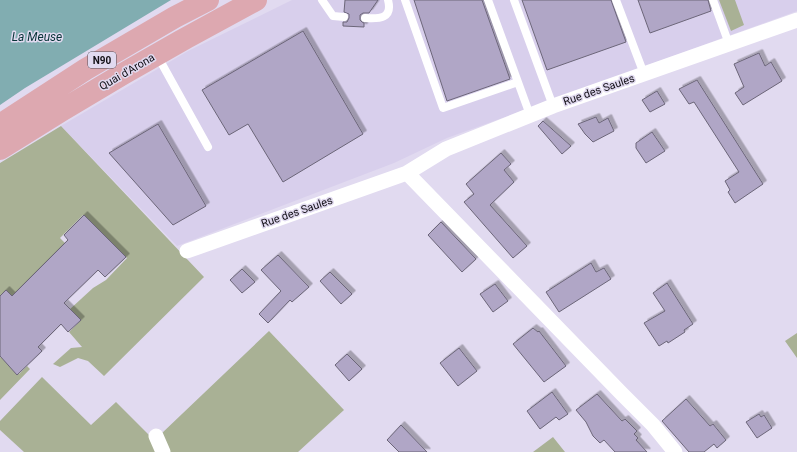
<svg xmlns="http://www.w3.org/2000/svg" width="797" height="452" font-family="Roboto,sans-serif">
<defs>
<filter id="shadow"><feDropShadow dx="3.5" dy="-3.5" stdDeviation="0" flood-color="#0004"/></filter>
</defs>
<rect width="100%" height="100%" fill="#e1daf0"/>
<path fill="#d8cfec" d="M292,0H797V11L447,138L394,163L177,246L61,126L188,51Z"/>
<path fill="#a9b195" d="M719,0H735L744,25L731,31Z
M61,126L204,277L104,376L88,361L78,358L60,367L53,364L71,348L82,347L69,332L80,321L69,310L93,288L106,280L127,258L83,215L60,238L69,247L0,309V163Z
M269,331L344,410L298,452H167L161,434Z
M797,333V358L785,341Z
M1,356L19,374L27,366L30,369L0,400V358Z
M42,377L91,425L116,402L151,437L157,452H24L0,430V421Z
M553,437L565,452H533Z"/>
<path fill="#81adb1" d="M0,0H171L25,88L0,105Z"/>
<path fill="#b0a6c6" stroke="#6c6679" filter="url(#shadow)" d="M345,0H378L369,13H363L360,15V20L362,22L364,23V27L343,26V22H347L349,18V14L344,12Z
M414,0H482L510,79L447,101Z
M522,0H611L626,42L547,70Z
M638,0H708L711,11L650,33Z
M303,31L363,134L283,182L248,124L229,135L202,90Z
M759,53L765,66L771,62L782,81L743,105L735,93L744,87L734,64Z
M697,80L763,184L735,203L728,192L730,190L725,181L739,172L694,102L689,104L679,89Z
M657,91L665,104L650,112L642,100Z
M596,117L599,123L608,118L614,131L593,142L585,134L578,124Z
M543,121L571,146L562,154L538,126Z
M158,124L206,206L173,225L109,153Z
M652,132L665,151L646,163L636,148V143Z
M501,153L511,164L504,170L514,182L490,205L527,246L513,258L464,202L474,194L466,184Z
M84,215L126,257L105,277L98,270L64,303L81,320L68,332L61,324L38,347L42,351L17,375L0,356V296L6,290L12,296L68,240L64,235Z
M441,222L476,259L462,272L428,235Z
M278,255L309,287L292,302L290,300L268,323L259,314L281,291L261,270Z
M591,263L596,272L604,268L611,279L559,312L546,292Z
M242,269L255,282L242,293L230,280Z
M330,272L352,294L341,304L320,281Z
M667,283L693,324L684,330L685,332L668,343L667,341L659,346L644,323L665,311L653,293Z
M495,284L508,301L493,312L480,294Z
M533,328L538,332L539,331L566,366L544,382L513,344Z
M459,348L477,371L458,386L440,363Z
M347,354L362,369L349,381L335,365Z
M552,392L568,414L559,420L556,417L540,429L527,411Z
M597,394L622,421L625,419L637,431L634,434L638,438L636,440L647,452H615L604,440L600,443L593,436L586,422L576,410Z
M686,399L710,426L713,424L726,440L717,448L714,444L704,452H689L662,421Z
M759,414L761,417L764,415L772,428L757,438L746,422Z
M401,425L427,452H399L387,440Z"/>
<g fill="none" stroke-linecap="round" stroke-linejoin="round">
<path stroke="#fff" stroke-width="8" d="M322,0L333,16L344,17
M405,0L443,108L518,82
M488,0L530,115
M514,0L553,106
M616,0L644,74
M713,0L729,44
M365,18C379,19 393,19 388,0
M157,55L208,147"/>
<path stroke="#fff" stroke-width="15" d="M187,251L407,173
M156,436L163,452
M675,452L653,425L622,394L407,173L446,149L553,106L797,20"/>
<path stroke="#dda8b0" stroke-width="22" d="M0,125L86,69L175,17L208,0
M0,149C83,96 169,46 256,0"/>
</g>
<g text-anchor="middle" dominant-baseline="central" stroke-width="3" stroke-linejoin="round" paint-order="stroke">
<rect fill="#e1daf0" stroke="#514d58" stroke-width="1" x="88" y="52" width="28" height="16" rx="3"/>
<g font-size="10" font-weight="bold" fill="#131017">
<text x="102" y="60">N90</text>
</g>
<g font-size="11" fill="#131017" stroke="#e1daf0">
<text transform="translate(127 72) rotate(-30)">Quai d'Arona</text>
<text transform="translate(599 90) rotate(-19)">Rue des Saules</text>
<text transform="translate(297 212) rotate(-19)">Rue des Saules</text>
</g>
<g font-size="12" font-style="italic" fill="#063337" stroke="#e1daf0">
<text x="37" y="37">La Meuse</text>
</g>
</g>
</svg>
